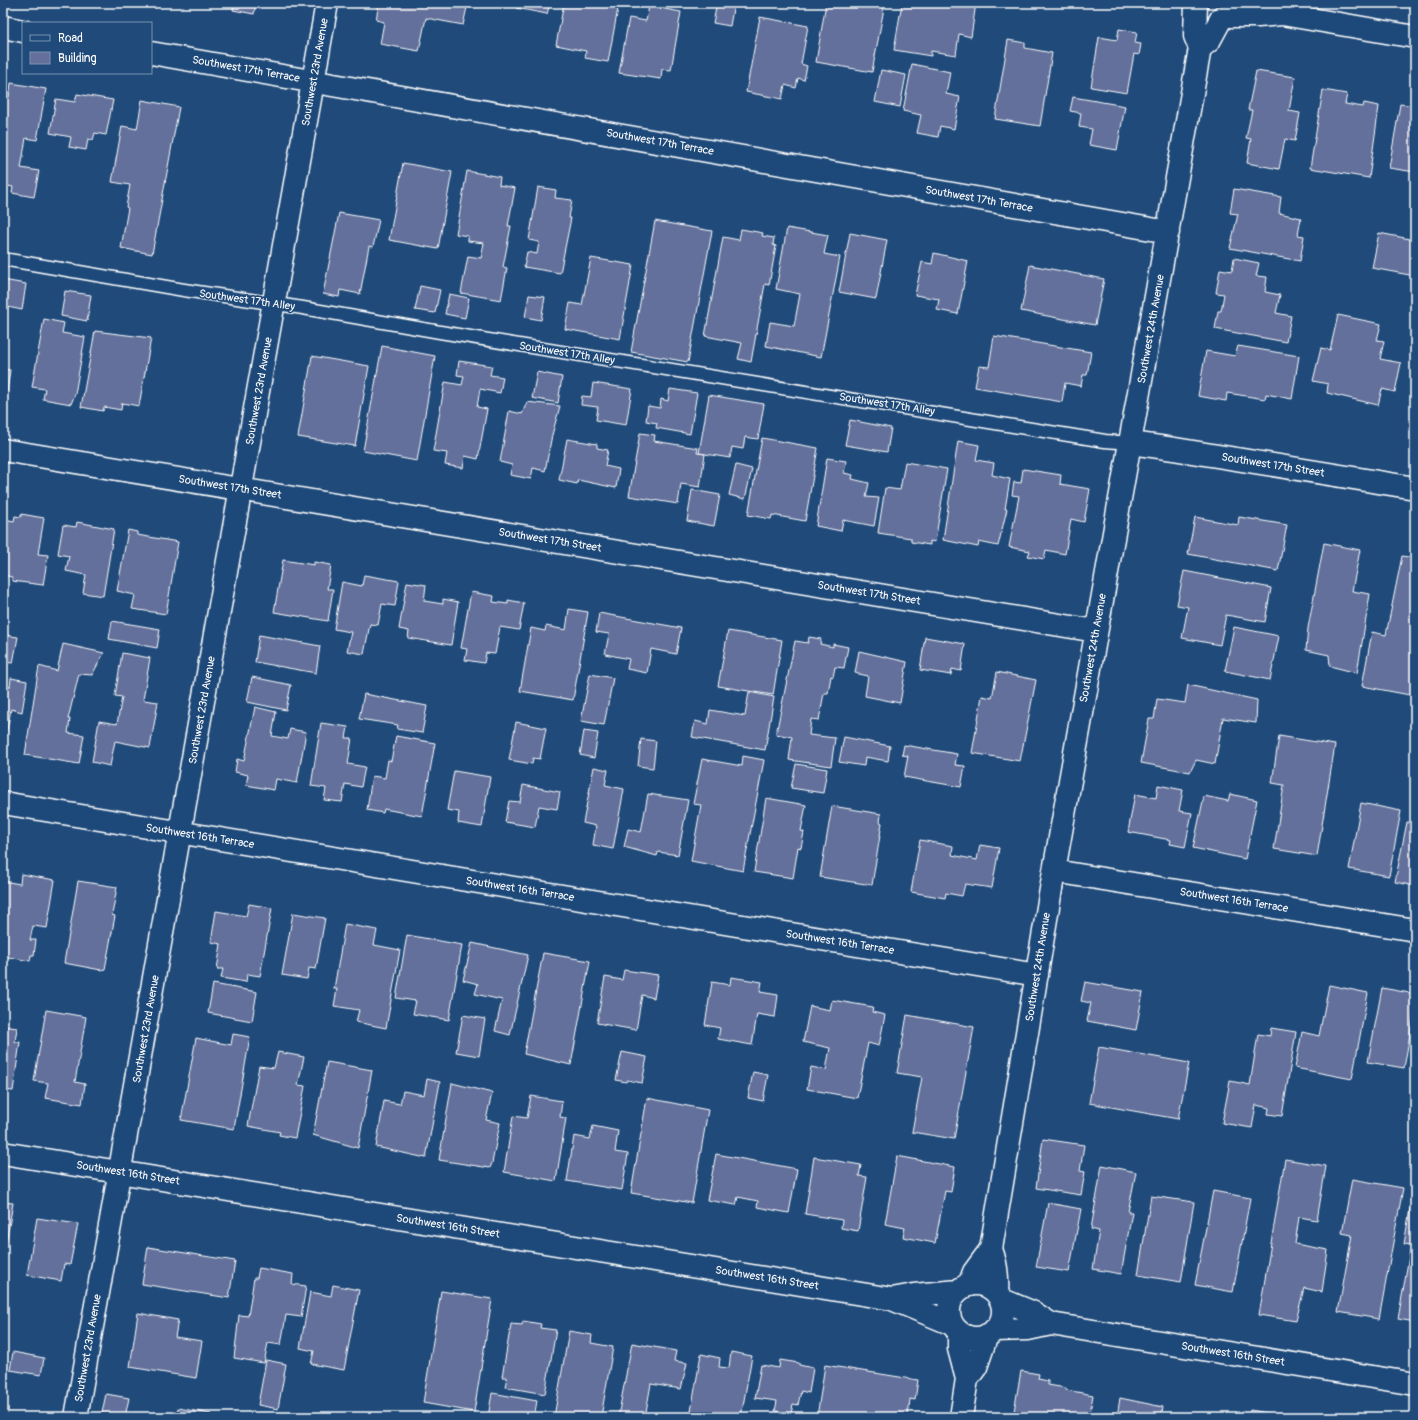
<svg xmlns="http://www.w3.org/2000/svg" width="1418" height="1420" font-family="Pangolin,sans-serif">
<rect width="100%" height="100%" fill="#1f4a7a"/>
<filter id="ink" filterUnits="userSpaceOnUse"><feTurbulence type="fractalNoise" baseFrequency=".025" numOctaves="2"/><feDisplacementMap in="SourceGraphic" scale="8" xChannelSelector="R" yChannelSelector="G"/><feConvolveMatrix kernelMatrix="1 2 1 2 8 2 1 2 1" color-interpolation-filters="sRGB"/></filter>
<g filter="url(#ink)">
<path fill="#64709b" stroke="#fff" d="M234,3H256L254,14L233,10Z
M379,3H468L463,25L426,18L419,51L380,44L384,22L376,20Z
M517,3H550L547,14L516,8Z
M564,3H619L608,62L585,58L586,51L556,45Z
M717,3H734L730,26L713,23Z
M826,3H885L872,72L816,62Z
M902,3H976L971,37L959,34L956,55L931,51V56L894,50Z
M649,6L681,12L671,70L662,69L661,79L619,73L629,18L646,21Z
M760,17L808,26L801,64L807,66L804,80L798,78L796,88L785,85L782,99L746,92Z
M1119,29L1137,32L1135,43L1141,44L1139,55L1134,54L1127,93L1091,87L1099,37L1117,40Z
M1008,40L1025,43V48L1052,53L1040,126L995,119Z
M912,64L950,72L946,94L960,97L954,129L940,126L938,137L917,133L921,115L903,111Z
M881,70L906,75L900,107L875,102Z
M1256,71L1295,77L1289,111L1300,113L1295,141L1285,139L1279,169L1247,163L1251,139L1246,138L1252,110H1248Z
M11,83L46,89L37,140L26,138L21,168L39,171L34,197L12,193L13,187L3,185V96L9,97Z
M1323,90L1347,94L1345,104L1363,107L1364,103L1379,106L1369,178L1310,168Z
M77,94L113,100L106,135L95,133L93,140L88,139L86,150L69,147L71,137L50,133L56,99L75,102Z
M1073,97L1125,106L1117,150L1089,145L1092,129L1079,127L1081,113L1070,111Z
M142,100L179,107L152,254L121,248L128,208L126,207L130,185L112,182L122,126L137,129Z
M1400,104L1415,106V172L1389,168Z
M403,163L452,172L438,249L389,240Z
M467,171L500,177L499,185L515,188L508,226H511L503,267L507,268L501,300L461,293L468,256L481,258L484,243L468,241V236L456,234Z
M538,187L556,190L555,198L572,200L569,218H571L560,273L524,267L527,252L537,254L539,242L529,240Z
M1234,189L1281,197L1279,213L1301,218L1298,235L1304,236L1300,261L1230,248L1238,214L1230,213Z
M339,213L379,220L373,247L369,246L360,294L340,290L339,297L323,294Z
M655,221L712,231L688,362L631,352Z
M787,228L828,235L824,254L840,257L821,357L766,346L770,322L794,326L800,294L776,289Z
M741,229L763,233L762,236L774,238L773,245L776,246L769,285L765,284L751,362L738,359L742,343L705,336L723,237L739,240Z
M850,233L887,240L876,299L839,292Z
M1379,233L1415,240V276L1372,268Z
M934,253L968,261L958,314L937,310L939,299L915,295L922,262L932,264Z
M591,258L633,265L620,339L565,329L570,303L582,305Z
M1234,258L1259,263L1256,276L1267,277L1265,292L1280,295L1276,313L1291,316L1286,342L1215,329L1218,311H1221L1224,294L1216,293L1220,269L1232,271Z
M1030,265L1104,279L1095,325L1021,311Z
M3,280L26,284L22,310L3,306Z
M420,286L440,290L435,313L415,310Z
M65,291L91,295L87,321L61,316Z
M449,294L469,298L465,318L445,314Z
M529,295L545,297L541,320L525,317Z
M1338,315L1381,324L1377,340L1384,341L1380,359L1401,363L1395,392L1382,389L1378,405L1327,393L1328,384L1313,381L1321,348L1330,350Z
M44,319L64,323L62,333L85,337L75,394L71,404L43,399L45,389L32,387Z
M95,331L151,338L139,406L122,403L121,410L104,407L103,411L81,407Z
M994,336L1091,352L1087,375H1083L1081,386L1065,383L1062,402L975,387L979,366L989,367Z
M382,346L435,356L417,461L363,451Z
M1238,346L1299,356L1292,399L1266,394L1265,399L1227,393L1226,401L1198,396L1206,351L1235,356Z
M312,356L369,366L355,446L298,437Z
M459,361L492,366L490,375L503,377L500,393L480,389L477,407L487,409L478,459L465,456L463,468L445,465L447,453L433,451L445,382L462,385L464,376L457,375Z
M3,369L10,370L7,392H3Z
M537,372L562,377L558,403L532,398Z
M593,383L632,389L626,425L596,420L598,407L581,405L582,396L591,397Z
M670,389L697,393L690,434L656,428L657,423L646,421L648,406L660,408L661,399L668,401Z
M709,395L764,404L758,439L745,437L743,449L732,447L730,458L699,453Z
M527,402L560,406L552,435L545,471L533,468L531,479L510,475L512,465L500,462L509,411L522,414Z
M850,420L891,428L887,452L845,445Z
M640,433L655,435L654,441L698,448L697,453L705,454L700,487L681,484L678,504L629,496Z
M762,438L818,448L805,521L772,515L771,519L748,515Z
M567,439L597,444V448L608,450L605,466L619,469L616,488L578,480L577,484L559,480Z
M958,441L979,445L976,460L994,463L992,475L1010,479L1005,509H1007L998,546L979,542L978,547L943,540Z
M827,458L846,461L844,473L853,475L852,479L869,483L866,497L879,498L874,526L843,520L841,531L816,526Z
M905,462L947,469L935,542L930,541V545L911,542V538L878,533L885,488L900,490Z
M736,465L752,469L745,499L729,495Z
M1023,469L1061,475L1060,484L1090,489L1084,522L1071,519L1065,554L1046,550L1044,559L1028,556L1030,551L1009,547L1019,496L1012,495L1014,482L1021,483Z
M692,490L720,495L714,526L687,521Z
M21,514L44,518L38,554L48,555L43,585L12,581V577L3,575L4,519L14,521L15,516L21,517Z
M1195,517L1238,525L1239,517L1287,525L1278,571L1188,554Z
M77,522L114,529L103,596L83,593L86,575L66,571L69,556L58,554L63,525L76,527Z
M128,530L137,532V535L178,542L166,614L132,609L135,595L117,591Z
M1324,543L1360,550L1352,591L1370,594L1357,673L1330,666L1329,655L1306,650L1308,628Z
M1402,556L1415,558V696L1362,686L1372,632L1386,635Z
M283,560L314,565V562L331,565L327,589H333L328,621L274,612Z
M1184,571L1271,588L1265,622L1226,615L1220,645L1182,638L1188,607L1177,605Z
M364,575L399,581L395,606L382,604L378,625L370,624L364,654L347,651L351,632L334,629L342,582L362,586Z
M407,582L426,585L424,601L443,604V599L458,602L451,645L408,638L409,631L399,629Z
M3,587H7L3,611Z
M471,592L494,596L493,602L508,604V600L524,603L519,630L500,627L495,654L486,653L484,663L465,660L467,649L461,648Z
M569,609L588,612L573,700L520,691L531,628L545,631L546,626L566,630Z
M599,613L681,628L676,654L651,649L647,673L627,669L629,659L605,654L609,634L596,632Z
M112,621L160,629L157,648L109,639Z
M1234,627L1279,636L1270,680L1225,671Z
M728,631L782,640L773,695L718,686Z
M3,635L18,637L13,663L3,662Z
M259,635L320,646L316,673L255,662Z
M809,637L821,639L820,644L833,647V644L848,647L844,668L835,667L833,677L831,676L828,693H824L819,720L811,719L809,735L835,738L831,766L789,760L792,737L776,734L795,641L808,643Z
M925,637L965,644L961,671L952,669L951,675L920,670Z
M63,644L104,653L92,675L79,674L68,719H70L68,733L84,735L79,764L25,755L39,666L57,671Z
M859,651L907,662L900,703L865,696L868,676L855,673Z
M122,653L150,658L143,700L158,702L150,748L115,741L110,766L92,762L99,721L117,724L122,697L115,696Z
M997,672L1036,680L1020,761L972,753L982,696L992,698Z
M590,674L613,678L604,725L581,721Z
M252,677L291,685L286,710L247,702Z
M11,678L27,681L22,712L11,709L4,746L3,686L10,687Z
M1188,685L1257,700L1256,723L1223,718L1215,764L1196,760L1190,772L1141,763L1149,719H1154L1157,699L1185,703Z
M749,692L774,697L765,750L692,737L695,721L708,724L710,710L745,716Z
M364,694L427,706L422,733L397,729L398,725L359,719Z
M255,707L276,712L272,736L288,739L290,729L306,732L297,783L276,779L274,790L246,785L248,775L235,772L237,759L244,761Z
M516,722L546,728L540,759L533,758L532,764L509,760Z
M321,723L348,727L346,738H352L348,764L365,767L361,787L345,784L342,802L324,800L326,788L311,786Z
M584,731L598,733L594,758L580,755Z
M396,736L435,743L422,816L384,809L383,813L367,810L372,776L385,778L388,760L391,761Z
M1279,736L1335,745L1317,856L1274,849L1284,785L1272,783Z
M844,737L890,746L888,761L865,757L864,766L839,762Z
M641,739L656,741L653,768L638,766Z
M904,745L957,754L955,765L965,766L961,787L904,777L908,756L902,755Z
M743,756L764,760L743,871L691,861L701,805L693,804L702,759L742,766Z
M796,764L827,769L823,793L791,788Z
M594,767L608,770L605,785L624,789L613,849L593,845L596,826L583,823Z
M454,771L490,777L482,827L458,823L459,812L447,810Z
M523,785L560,792L557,809L539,806L535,827L505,822L509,801L520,802Z
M1158,785L1183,790L1179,811L1192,813L1185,847L1170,844L1171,840L1128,832L1135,794L1156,798Z
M648,794L688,800L678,855L658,852L657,856L624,847L628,829L641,832Z
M1230,794L1257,800L1245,859L1193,848L1204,796L1228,801Z
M766,798L806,805L801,831L804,832L801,848L798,847L793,878L754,872Z
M1361,803L1401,811L1389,876L1349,869Z
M832,806L881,814L880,822L882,823L872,885L820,877Z
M1407,822L1415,823V886L1395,882Z
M920,840L953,846L952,855L977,860L980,845L999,848L992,888L965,884L962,896L946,893L945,898L911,892Z
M21,874L55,880L47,928L33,926L30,940H36L34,955H31L30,961L3,956V881L20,884Z
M78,881L117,887L112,915L115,916L105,969L101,970L64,963Z
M249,904L272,908L260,976L247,974L246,982L221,978L223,969H217L221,944L211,942L216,911L246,916Z
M293,913L325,918L316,969L309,968L307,979L282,975Z
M345,924L377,930L374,945L400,950L386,1028L356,1022L359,1010L334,1006L337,989H334Z
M407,935L462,945L449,1020L413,1014L416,1001L396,998Z
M472,943L528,955L510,1035L495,1031L502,1000L475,994L478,984L463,980Z
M543,953L590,961L571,1065L524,1054Z
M624,970L658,975L654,998L642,995L636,1030L597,1023L605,977L622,980Z
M731,977L762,982L760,992L778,995L775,1017L757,1014L752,1045L718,1039L720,1028L705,1025L712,982L730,985Z
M1085,982L1143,992L1136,1030L1087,1021L1091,1003L1081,1001Z
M213,984L257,992L252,1021L208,1013Z
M1329,985L1368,993L1352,1079L1295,1068L1302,1032L1319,1036Z
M1382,988L1415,994V1006L1404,1068L1368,1062Z
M832,1000L873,1007L872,1012L885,1015L879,1046L868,1043L857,1098L807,1089L811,1067L826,1070L830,1048L803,1042L810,1006L830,1010Z
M46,1010L86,1017L75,1082L85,1084L82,1104L45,1098L48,1083L34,1081Z
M463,1015L485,1019L479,1056L456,1052Z
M907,1015L974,1027L954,1139L912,1132L922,1077L897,1073Z
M3,1026L17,1028L15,1042H20L13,1091L3,1090Z
M1271,1028L1296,1032L1282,1116L1268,1114L1269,1108L1256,1105L1252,1128L1222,1123L1230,1081L1250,1085L1258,1034L1270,1036Z
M233,1034L250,1037L234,1129L181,1120L196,1038L231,1045Z
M1099,1047L1189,1063L1178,1119L1089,1103Z
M278,1052L304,1057L298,1085L305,1086L295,1138L279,1135L280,1132L248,1126L259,1066L274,1068Z
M622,1052L647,1057L642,1083L627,1080L626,1082L616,1080Z
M327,1062L372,1070L358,1148L313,1135Z
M753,1072L768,1075L763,1101L748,1098Z
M427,1079L440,1082L426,1158L376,1147L384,1101L400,1104L403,1091L424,1095Z
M452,1083L492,1093L486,1120L500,1123L492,1163L490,1168L439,1160Z
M531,1096L562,1101L560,1117L566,1118L556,1181L504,1172L513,1116L527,1118Z
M647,1098L708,1110L692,1203L631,1193Z
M593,1126L618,1131L615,1152L628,1154L622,1190L567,1181L574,1136L590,1139Z
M1043,1139L1084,1145L1080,1171L1085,1172L1081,1195L1036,1188Z
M716,1154L797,1169L789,1213L757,1207L758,1201L738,1197L736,1205L707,1200Z
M897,1156L955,1167L951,1192L945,1191L935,1243L903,1237L905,1228L885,1224Z
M814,1157L861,1165L859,1176L867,1177L858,1231L841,1228L842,1220L805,1214Z
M1285,1159L1326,1166L1317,1220L1299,1217L1295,1244L1328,1250L1322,1292L1304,1288L1296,1321L1259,1315Z
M1102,1165L1136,1172L1128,1212H1132L1121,1274L1093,1269L1099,1231L1091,1229Z
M1352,1179L1403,1188L1379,1319L1338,1312L1352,1235L1342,1233Z
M1414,1186H1415V1322L1398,1319L1411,1245L1404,1244Z
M1213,1191L1250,1198L1233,1292L1195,1285Z
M1151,1196L1194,1202L1181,1282L1138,1275Z
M3,1202L13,1203L3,1261Z
M1048,1203L1081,1209L1069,1272L1036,1267Z
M37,1218L78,1224L70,1265L64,1264L61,1281L27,1275Z
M148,1247L235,1261L229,1298L142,1284Z
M259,1268L293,1274L292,1284L306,1286L301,1317L286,1315L281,1345L268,1343L264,1363L234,1358L239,1315L248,1316L254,1278H257Z
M333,1285L359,1290L344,1370L311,1364L314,1351L300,1348L310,1292L331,1296Z
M441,1291L492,1299L474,1412L423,1403Z
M138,1313L178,1320L175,1337L202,1341L196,1378L130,1367Z
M523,1321L541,1324L540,1328L556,1330L545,1394L505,1387L507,1377H502L511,1324L522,1325Z
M569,1331L592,1335L591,1343L613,1347L601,1417H554Z
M632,1343L676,1351L674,1361L687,1363L681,1389L651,1384L645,1417H618Z
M13,1352L44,1358L41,1375L10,1370Z
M731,1352L752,1356L741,1417H690L701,1354L720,1358L719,1367L729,1368Z
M266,1360L286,1364L278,1409L258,1405Z
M780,1360L799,1363V1365L813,1368L809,1393L801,1391L798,1405L793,1404L791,1414L775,1411L777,1401L755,1398L761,1365L779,1368Z
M825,1365L918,1380L915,1400L910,1399L908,1417H817Z
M1021,1371L1039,1374L1038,1379L1048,1381V1385L1066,1388V1390L1093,1395L1089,1417H1013Z
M492,1393L537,1401L534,1417H488Z
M106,1394L129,1398L125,1417H101Z
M1120,1398L1163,1407L1161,1417H1117Z
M178,1408L211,1414L210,1417H176Z
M1250,1410L1285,1416V1417H1249Z"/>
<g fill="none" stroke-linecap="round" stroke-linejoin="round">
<g stroke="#fff" stroke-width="15">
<path id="lane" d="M3,259L184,290L303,308L440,332L1105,441L1131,443"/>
</g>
<g stroke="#fff" stroke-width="25">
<path id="street" d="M1226,16H1258L1282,14L1415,37
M3,27L23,31
M1200,48L1209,41L1222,17
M151,53L1168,232
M1131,443L1174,449L1415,488
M3,450L1096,631
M3,803L1037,975
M1054,871L1415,930
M969,1285L974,1272L991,1249
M997,1294C998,1278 997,1265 991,1249L1054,871L1200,48L1195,36L1196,3
M959,1332V1349L967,1379
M76,1417L327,3
M961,1417L967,1379L976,1367L987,1335"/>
</g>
<g stroke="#fff" stroke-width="25">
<path id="secondary" d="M3,1153L892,1299L952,1324
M949 1311a27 27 0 1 1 54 0a27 27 0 1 1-54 0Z
M892,1299L914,1295L958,1291
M1000,1299L1034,1313L1051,1324
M994,1330L1028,1329L1051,1324L1415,1384"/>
</g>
<use href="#lane" stroke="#1f4a7a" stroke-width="12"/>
<use href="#street" stroke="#1f4a7a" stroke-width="22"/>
<use href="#secondary" stroke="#1f4a7a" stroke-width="22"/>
</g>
</g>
<g text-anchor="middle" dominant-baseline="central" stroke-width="3" stroke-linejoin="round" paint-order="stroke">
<g font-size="11" fill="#fff" stroke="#1f4a7a">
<text transform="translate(246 69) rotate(10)">Southwest 17th Terrace</text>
<text transform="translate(315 72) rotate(-80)">Southwest 23rd Avenue</text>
<text transform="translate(660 142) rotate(10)">Southwest 17th Terrace</text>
<text transform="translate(979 199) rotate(10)">Southwest 17th Terrace</text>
<text transform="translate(247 300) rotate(8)">Southwest 17th Alley</text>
<text transform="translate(1151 329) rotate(-80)">Southwest 24th Avenue</text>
<text transform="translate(567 353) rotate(9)">Southwest 17th Alley</text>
<text transform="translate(259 391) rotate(-80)">Southwest 23rd Avenue</text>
<text transform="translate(887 404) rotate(9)">Southwest 17th Alley</text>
<text transform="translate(1273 465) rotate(9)">Southwest 17th Street</text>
<text transform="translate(230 487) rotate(9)">Southwest 17th Street</text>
<text transform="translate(550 540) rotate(9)">Southwest 17th Street</text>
<text transform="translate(869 593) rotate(9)">Southwest 17th Street</text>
<text transform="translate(1093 648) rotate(-80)">Southwest 24th Avenue</text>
<text transform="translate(202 710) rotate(-80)">Southwest 23rd Avenue</text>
<text transform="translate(200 836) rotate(9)">Southwest 16th Terrace</text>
<text transform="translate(520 889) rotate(9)">Southwest 16th Terrace</text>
<text transform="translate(1234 900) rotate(9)">Southwest 16th Terrace</text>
<text transform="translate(840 942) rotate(9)">Southwest 16th Terrace</text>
<text transform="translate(1038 967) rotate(-81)">Southwest 24th Avenue</text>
<text transform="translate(146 1029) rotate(-80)">Southwest 23rd Avenue</text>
<text transform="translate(128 1173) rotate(9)">Southwest 16th Street</text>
<text transform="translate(448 1226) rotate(9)">Southwest 16th Street</text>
<text transform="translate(767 1278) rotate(9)">Southwest 16th Street</text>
<text transform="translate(88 1348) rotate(-80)">Southwest 23rd Avenue</text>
<text transform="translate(1233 1354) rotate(9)">Southwest 16th Street</text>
</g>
</g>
<rect width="1418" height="1420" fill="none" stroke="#1f4a7a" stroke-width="16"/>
<rect x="8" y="8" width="1402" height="1404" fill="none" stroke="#fff" stroke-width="1.5" filter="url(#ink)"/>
<rect x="22" y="22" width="130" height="52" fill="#1f4a7a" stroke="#7992af"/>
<rect x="30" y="35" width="20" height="6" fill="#1f4a7a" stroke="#7992af"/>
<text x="58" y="42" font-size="12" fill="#ffffff">Road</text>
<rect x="30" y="52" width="20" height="12" fill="#64709b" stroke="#7992af"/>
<text x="58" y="62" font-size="12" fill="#ffffff">Building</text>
</svg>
